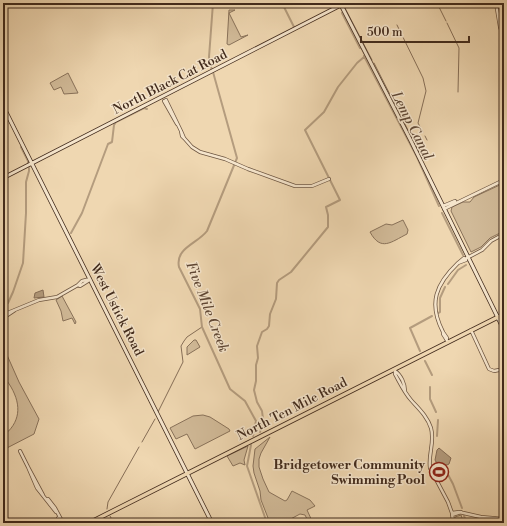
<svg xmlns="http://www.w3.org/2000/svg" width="507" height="526" font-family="'Libre Bodoni',serif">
<rect width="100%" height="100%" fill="#efd7b1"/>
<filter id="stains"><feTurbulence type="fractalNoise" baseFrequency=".005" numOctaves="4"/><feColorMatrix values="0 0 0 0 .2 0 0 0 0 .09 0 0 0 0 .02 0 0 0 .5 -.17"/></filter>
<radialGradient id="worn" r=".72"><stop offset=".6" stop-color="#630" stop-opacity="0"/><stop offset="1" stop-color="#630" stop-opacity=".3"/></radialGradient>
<path fill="#d1ba98" stroke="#89725a" d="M229,10H235L229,13L241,37L248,35L229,45L227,44Z
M68,73L78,93L64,94L61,87L54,90L50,83Z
M504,183V231L490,238L481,247L471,252L451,211L452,207L463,202H470L474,197Z
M403,220L408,230L407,234C391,242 381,252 370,232L386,224L392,225Z
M62,296L76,322L75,324L72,318L63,321L61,311L56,300Z
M194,340H196L200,347L187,355V347Z
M3,346L19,382L39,419L34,434L3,450V436C20,423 22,406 11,387C9,383 4,378 3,374C1,367 3,353 3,346Z
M203,415L210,417L229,429L230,431L195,449L187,434L176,439L170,428L193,416Z
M270,437L261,453L259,459V467L263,479L269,492L285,501L287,500L292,491L310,500L315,506L307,510L313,523H309L305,515L300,514L283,523H270L261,500L260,491L254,473L253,466L255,449Z
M248,446L244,460L245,465L240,463L233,466L227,456Z
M461,515L464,523H455V517Z"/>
<path fill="#b49c7e" stroke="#866e57" d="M43,290L44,297L34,298L35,293Z
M439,448L451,458L449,464L447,465L436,462L435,460L437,450Z"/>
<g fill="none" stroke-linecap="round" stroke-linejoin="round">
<path stroke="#866e57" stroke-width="1" d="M437,3L446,21
M343,6L362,42
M344,6L372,60
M447,23L459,48L458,92
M397,25L423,78L426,91L418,123L423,132
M374,63L412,138
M425,136L427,140
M414,142L422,159
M158,412L183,362L181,346L184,341L187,337L202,327
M142,442L155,419
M107,509L108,502L139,447
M110,516L114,523"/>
<path stroke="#b49c7e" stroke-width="2" d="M213,3L209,57L210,65L213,72L237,158L207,231C197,244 175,248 179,267L200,309L202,327L230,389L245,401L256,421L253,436
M282,3L294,27
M338,3L339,4
M341,8L365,55
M342,13L360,48
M364,56L417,157L439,206
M21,147L28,161V163
M442,213L463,255
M71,233L82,213L108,144L112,142L114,125L116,122L144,108L147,109
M448,284L458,270L466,265
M8,303L13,292L23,263L26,213V182L29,171V168
M438,313L440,312V298L445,287
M420,351L410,328L432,316
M425,361L432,375
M430,387V399L436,412
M260,432L263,419L262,411L257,402L254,390L256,381V365L258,358L257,346L262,332L267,329L269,326L270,314L276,299L277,283L279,280L291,272L328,227V215L326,207L340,200L305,130L324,112L338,87L357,63L364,57
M437,436L438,420
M251,445L247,466L267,523
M436,465L445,469L453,484L462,508
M464,516L467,523"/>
<g stroke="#6c5541" stroke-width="4">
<path id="tertiary" d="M496,3L500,27L504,38
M177,124L164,101H165L166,100L181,131
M181,131L184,138L182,136Z
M184,138L192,147L200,152L225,159L248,169L295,186H312L329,179
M443,206L455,201
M444,209L504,180
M465,259L466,260L458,263L464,258L465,259L482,250L491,241L504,234
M89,279L88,281L80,286L78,285L82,281L90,279
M5,314L39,300L57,297L78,285
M6,316L15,310
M471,330L489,369L494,371L504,369
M443,332C428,303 436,284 458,263
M446,339L447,338L443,332V334L448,342
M405,391C405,384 401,375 395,371V374C400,383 404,392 411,400C419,409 427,416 431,428C435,442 428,454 430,468L448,502L452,513L453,523
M20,451L28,467
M43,495L28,467L37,488L56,512
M47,499H48L55,508L63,523
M452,513L459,512L481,517L504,519
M452,515L461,512
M58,518L60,523"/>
</g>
<g stroke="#412a1c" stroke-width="4.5">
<path id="secondary" d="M340,3L411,141L504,330
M3,106L212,523
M3,178L345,3"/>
</g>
<g stroke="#412a1c" stroke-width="5">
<path id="primary" d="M89,523L504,314"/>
</g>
<use href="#tertiary" stroke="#f5e5cc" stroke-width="2.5"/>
<use href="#secondary" stroke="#f5e5cc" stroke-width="3"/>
<use href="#primary" stroke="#efd7b1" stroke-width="3.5"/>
</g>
<defs>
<g id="stadium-ring" transform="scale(1)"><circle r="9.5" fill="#f5e5cc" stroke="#8f2418" stroke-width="1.5"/><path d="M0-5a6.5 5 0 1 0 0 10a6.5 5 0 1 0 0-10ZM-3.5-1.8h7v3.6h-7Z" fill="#8f2418"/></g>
</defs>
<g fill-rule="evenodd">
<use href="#stadium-ring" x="439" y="472"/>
</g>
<g text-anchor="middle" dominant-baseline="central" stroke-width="3" stroke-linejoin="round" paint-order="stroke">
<g font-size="13" fill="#412a1c" stroke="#f5e5cc">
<text transform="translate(170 82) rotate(-27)">North Black Cat Road</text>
<text transform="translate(117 310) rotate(63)">West Ustick Road</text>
<text transform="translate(292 409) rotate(-27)">North Ten Mile Road</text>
</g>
<g font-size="13" font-weight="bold" fill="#412a1c" stroke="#f5e5cc" text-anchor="end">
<text x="425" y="465">Bridgetower Community<tspan x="425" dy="15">Swimming Pool</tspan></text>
</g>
<g font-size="14" font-style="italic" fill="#5e4634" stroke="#f5e5cc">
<text transform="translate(412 126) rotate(63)">Lemp Canal</text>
<text transform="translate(207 307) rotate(69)">Five Mile Creek</text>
</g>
</g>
<rect width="507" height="526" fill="none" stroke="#efd7b1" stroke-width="16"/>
<rect x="4" y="4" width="499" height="518" fill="none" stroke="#412a1c" stroke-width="2"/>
<rect x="8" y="8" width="491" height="510" fill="none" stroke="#412a1c"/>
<path d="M361 36v6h108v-6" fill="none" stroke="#412a1c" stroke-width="2"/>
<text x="367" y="36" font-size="12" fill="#412a1c" stroke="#f5e5cc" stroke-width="3" paint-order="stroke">500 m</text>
<rect width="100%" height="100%" filter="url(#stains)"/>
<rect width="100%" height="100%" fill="url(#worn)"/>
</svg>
